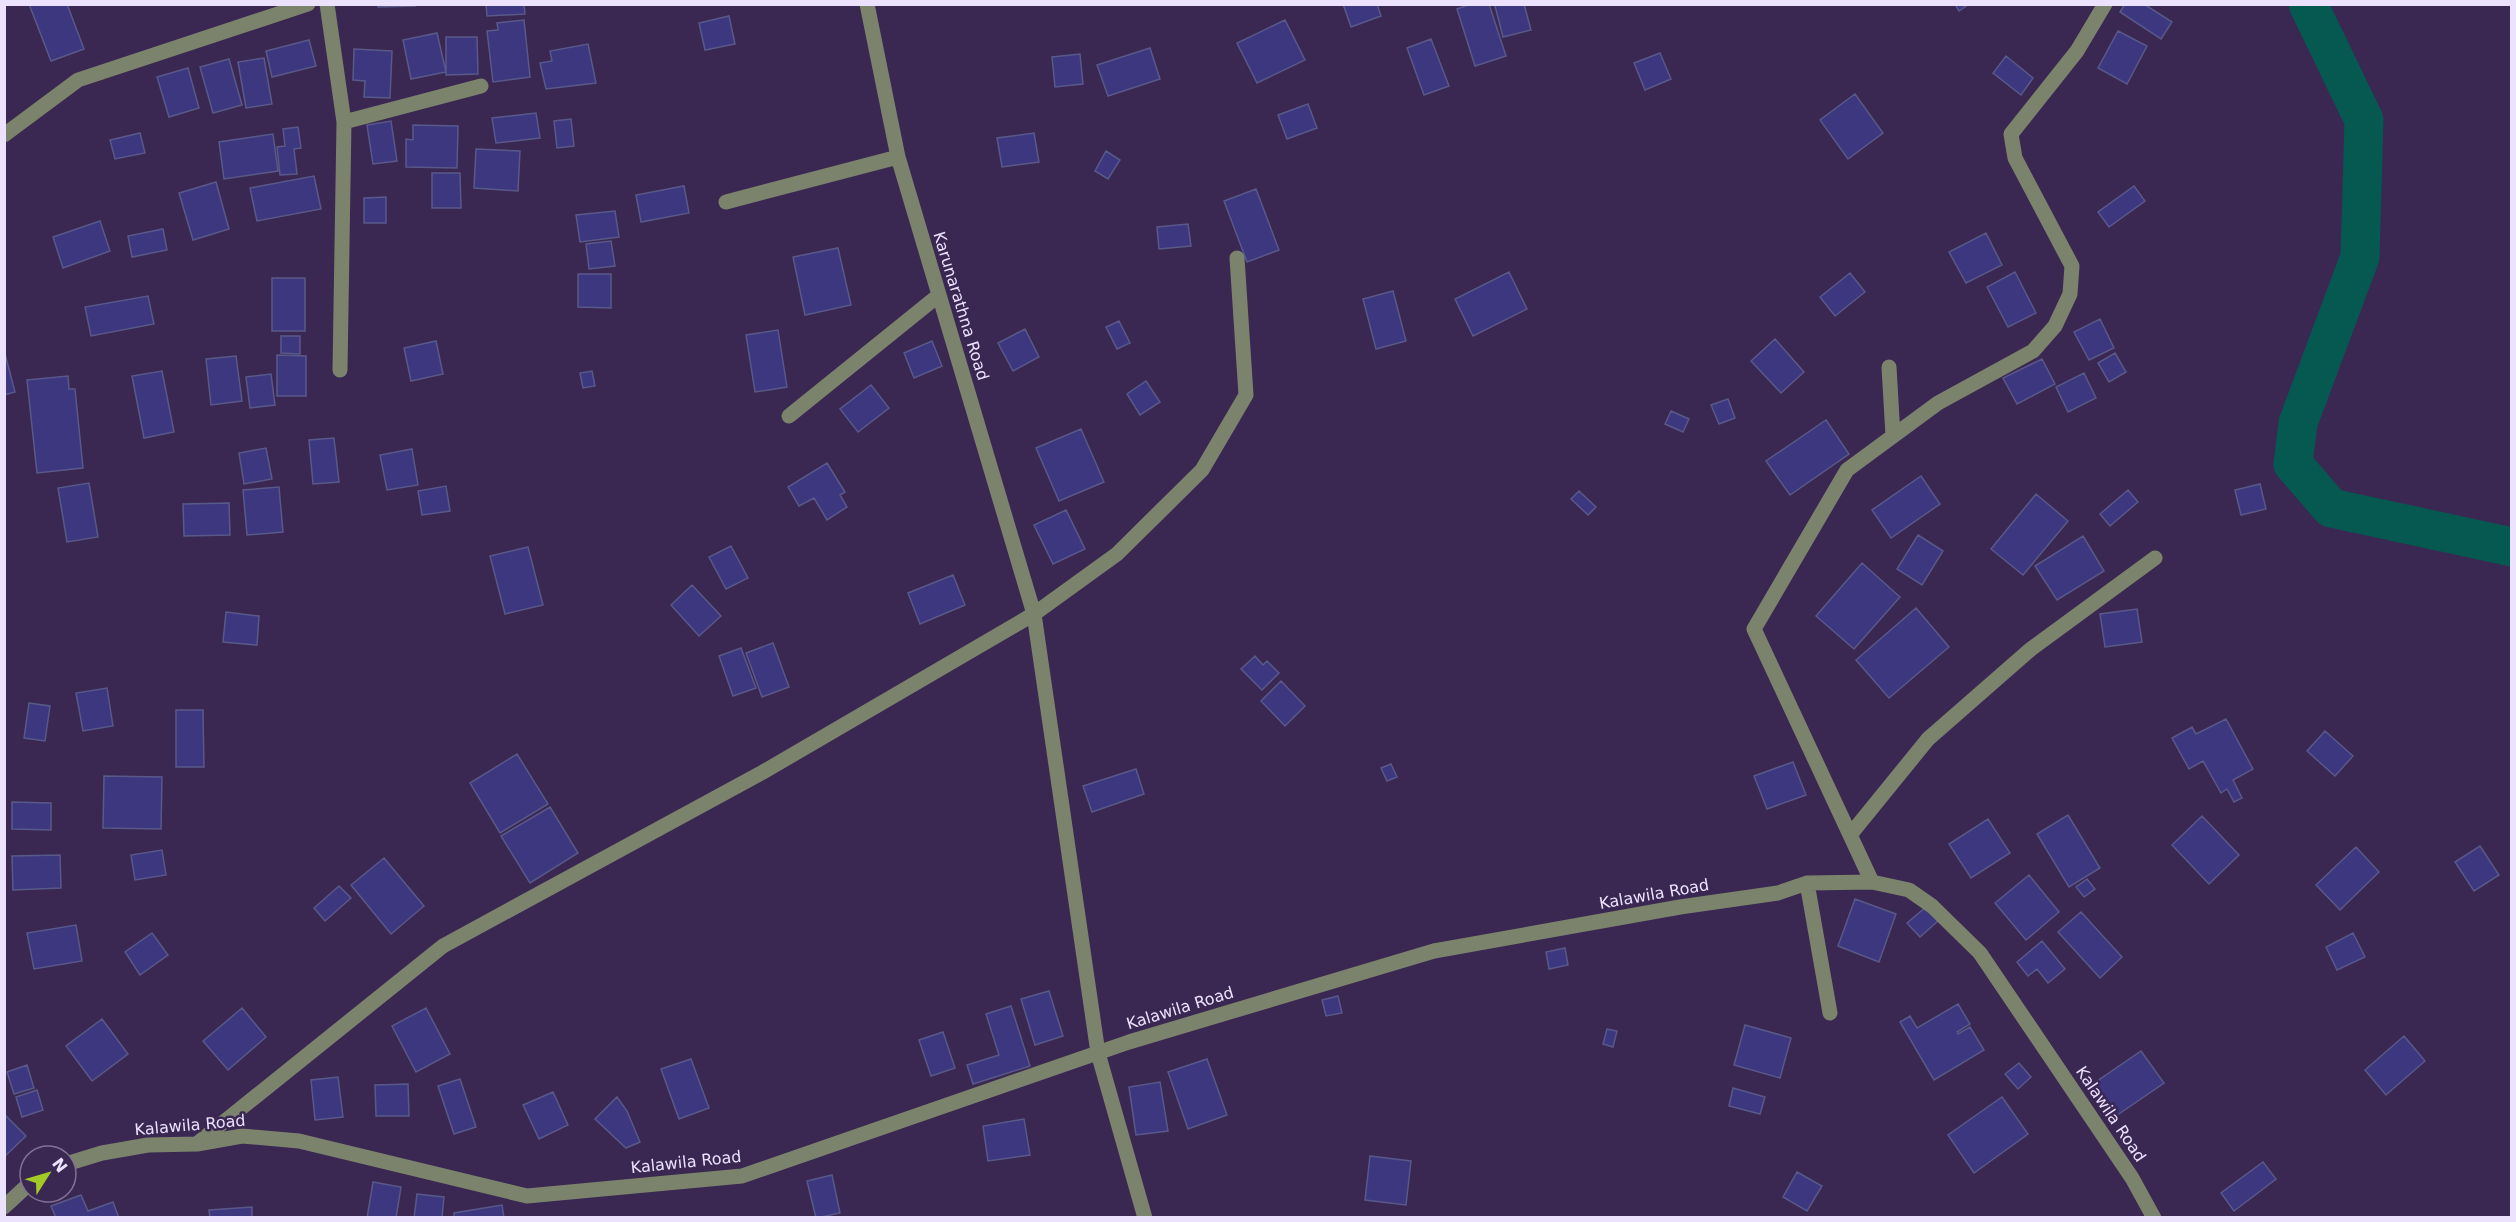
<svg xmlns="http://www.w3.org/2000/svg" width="2516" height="1222" font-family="'DejaVu Sans',sans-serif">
<rect width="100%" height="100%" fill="#3a2752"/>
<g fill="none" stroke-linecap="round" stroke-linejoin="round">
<path stroke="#065950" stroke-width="39" d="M2308,4L2364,120L2360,257L2298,423L2293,464L2331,508L2512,547"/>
</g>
<path fill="#3d3780" stroke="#595989" stroke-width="1.5" d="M29,4H67L84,49L51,61Z
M378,4H415V6L378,7Z
M486,4H524L525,14L487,16Z
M1343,4H1377L1381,16L1351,27Z
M1471,4H1489L1506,56L1475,66L1457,9Z
M1500,4H1524L1531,30L1503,37L1495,6Z
M1955,4H1969L1959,11Z
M2125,4H2144L2172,22L2161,39L2120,12Z
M729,16L735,44L705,50L699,23Z
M524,20L530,77L493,82L487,31L498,30L497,23Z
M1285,20L1305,60L1257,83L1237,43Z
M2118,31L2147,46L2127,84L2098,68Z
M437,33L446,72L411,79L403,40Z
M446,37H477L478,74L446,75Z
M1431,39L1449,86L1424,95L1407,48Z
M309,40L316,66L272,77L266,51Z
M588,44L596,83L546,89L540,63L552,61L550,51Z
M1150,48L1160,79L1108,96L1097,65Z
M354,49L392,51L390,98L364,97L365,81L353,80Z
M1660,53L1671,79L1645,90L1634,63Z
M1080,54L1083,84L1055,87L1052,57Z
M2006,56L2033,78L2021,95L1993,73Z
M264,58L272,104L246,108L238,62Z
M229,59L242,105L213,113L200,67Z
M188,68L199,108L169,117L157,77Z
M1855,94L1883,133L1848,159L1820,120Z
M1308,104L1317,128L1287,139L1278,115Z
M536,113L540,138L496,143L492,118Z
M571,119L574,146L557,148L554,121Z
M391,121L397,161L373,164L367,125Z
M413,125L458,126L457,168L406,167V139L413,140Z
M298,127L301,148L294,149L297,174L280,175L277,147L285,146L283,129Z
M140,133L145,153L115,159L110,140Z
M1034,133L1039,162L1002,167L997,138Z
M273,134L278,171L224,179L219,142Z
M476,149L520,151L518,191L474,188Z
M1106,151L1120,160L1108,179L1095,171Z
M432,173H460L461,208H432Z
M314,176L321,209L257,221L250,188Z
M216,182L229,229L193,240L179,193Z
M684,186L689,213L641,222L636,195Z
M2134,186L2145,201L2109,227L2098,212Z
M1256,189L1279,250L1247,262L1224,201Z
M386,197V223H364V198Z
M615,211L619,237L580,242L576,215Z
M100,221L110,251L63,268L53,237Z
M1188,224L1191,246L1159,249L1157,227Z
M163,229L167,250L132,257L128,236Z
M1986,233L2002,265L1966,283L1949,252Z
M611,241L615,266L589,269L586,244Z
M838,248L851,305L805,315L793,257Z
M1509,272L1527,309L1473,336L1455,299Z
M2015,272L2036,313L2008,327L1987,287Z
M1850,273L1865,292L1835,316L1820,297Z
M578,274H611V308L578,307Z
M272,278H305V331H272Z
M1393,291L1406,341L1376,349L1363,299Z
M148,296L154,324L91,336L85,307Z
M2100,319L2114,348L2089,360L2074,332Z
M1119,321L1130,343L1117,349L1106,327Z
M1025,329L1039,357L1013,371L998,343Z
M778,330L787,387L755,392L746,335Z
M281,336H300V354L281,353Z
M1775,339L1804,372L1781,393L1751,361Z
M436,341L443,374L411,381L404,348Z
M932,341L942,366L914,378L904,353Z
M4,350L15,392L4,395Z
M2115,353L2126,372L2109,382L2098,363Z
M277,355L306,356V396H277Z
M236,356L242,401L211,405L206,359Z
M2042,359L2055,384L2017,404L2003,378Z
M162,371L174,432L144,438L132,376Z
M592,371L595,386L583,388L580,373Z
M2084,373L2096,398L2068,412L2056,387Z
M271,374L275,405L250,408L246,377Z
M68,376L69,389H75L83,468L37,473L27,380Z
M1146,381L1160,402L1140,415L1127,394Z
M871,385L889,408L858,432L840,409Z
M1728,399L1735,418L1719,424L1711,405Z
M1671,411L1689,419L1683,432L1665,424Z
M1826,420L1849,454L1790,495L1766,461Z
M1081,429L1104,482L1059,501L1036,448Z
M334,438L339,482L313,484L309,440Z
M266,448L272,479L244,484L239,453Z
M412,449L418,485L387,490L380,455Z
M827,463L845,492L840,495L847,507L827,520L814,498L799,506L788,487Z
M1921,476L1940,504L1891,538L1872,510Z
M89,483L98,537L67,542L58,488Z
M2260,484L2266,509L2241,515L2235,490Z
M446,486L450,511L422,515L418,491Z
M279,487L283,532L247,535L243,490Z
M2128,490L2138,502L2110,526L2100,514Z
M1579,491L1596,507L1588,515L1571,499Z
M2036,494L2068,521L2023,575L1991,549Z
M229,503L230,535L184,536L183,504Z
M1066,510L1085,549L1053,564L1034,525Z
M1918,535L1943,551L1922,585L1897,569Z
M2083,536L2104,571L2057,600L2035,566Z
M731,546L748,578L726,589L709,557Z
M528,547L543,605L505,614L490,556Z
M1862,563L1900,597L1854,649L1816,616Z
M953,575L965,605L920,624L908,593Z
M692,585L721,616L699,636L671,605Z
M1916,608L1949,647L1889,698L1856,660Z
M2137,609L2142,642L2105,647L2100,614Z
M226,612L259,616L257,645L223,642Z
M773,643L789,687L762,697L746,653Z
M741,648L756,688L733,696L719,656Z
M1255,656L1263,665L1267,661L1279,673L1262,690L1241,669Z
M1281,681L1305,706L1285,726L1261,701Z
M107,688L113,726L83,731L76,693Z
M29,703L50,706L45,741L24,738Z
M176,710H203L204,767H176Z
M2226,719L2253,769L2233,780L2242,798L2234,802L2227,789L2221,793L2203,761L2189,769L2172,738L2192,727L2196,734Z
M2325,731L2353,756L2335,776L2307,751Z
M517,754L548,804L500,833L470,783Z
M1793,762L1806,795L1767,809L1754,776Z
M1391,764L1397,777L1387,781L1381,768Z
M1136,769L1144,794L1092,812L1083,786Z
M104,776L162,777L161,829L103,828Z
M12,802L51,803V830L12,829Z
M550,807L578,853L530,883L501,836Z
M2068,815L2100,868L2069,887L2037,834Z
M2202,816L2239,855L2209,884L2172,845Z
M1988,819L2010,853L1971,878L1949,844Z
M2480,846L2499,875L2474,891L2455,862Z
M2356,847L2379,872L2340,910L2316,885Z
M162,850L166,875L135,880L131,855Z
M60,855L61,888L13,890L12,856Z
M384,858L424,906L391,934L351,885Z
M2029,875L2059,912L2026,940L1995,903Z
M2087,879L2095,889L2084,897L2076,887Z
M339,886L351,898L325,921L314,908Z
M1855,899L1896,914L1879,962L1838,946Z
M1926,907L1938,921L1920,937L1907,923Z
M2081,912L2122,957L2100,978L2058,932Z
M76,925L82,961L34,969L27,933Z
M152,933L168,955L140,975L125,952Z
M2353,933L2365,957L2337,970L2326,947Z
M2042,941L2065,969L2048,983L2037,969L2028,976L2017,962Z
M1565,948L1568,965L1549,969L1546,952Z
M1049,991L1063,1036L1035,1045L1021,999Z
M1338,996L1342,1013L1326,1016L1322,1000Z
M1958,1004L1970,1024L1957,1032L1958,1034L1970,1027L1984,1050L1934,1080L1900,1022L1910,1016L1917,1028Z
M1011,1006L1030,1066L973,1084L967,1065L999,1055L986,1014Z
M242,1008L266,1037L228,1070L203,1041Z
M426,1008L450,1054L416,1072L392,1026Z
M102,1019L128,1054L92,1081L66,1046Z
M1745,1025L1791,1038L1780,1078L1734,1065Z
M1607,1029L1617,1031L1613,1047L1603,1044Z
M943,1032L955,1068L931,1076L919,1040Z
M2404,1036L2425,1061L2386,1095L2365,1070Z
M2141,1051L2164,1083L2113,1118L2090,1086Z
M691,1059L709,1108L679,1119L661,1069Z
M1207,1059L1227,1115L1188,1129L1168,1072Z
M2019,1063L2031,1077L2018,1089L2005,1074Z
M27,1065L34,1088L14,1094L7,1072Z
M338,1077L343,1117L315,1120L311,1080Z
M460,1079L476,1127L454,1134L438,1086Z
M1160,1082L1168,1131L1136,1135L1129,1087Z
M408,1084L409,1116H376L375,1085Z
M1733,1088L1765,1097L1760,1114L1729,1106Z
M37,1090L43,1110L22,1117L16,1097Z
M553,1092L568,1125L539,1139L523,1105Z
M617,1097L627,1111L640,1142L626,1148L595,1119Z
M2002,1097L2028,1134L1974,1173L1948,1135Z
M4,1114L26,1136L4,1157Z
M1024,1119L1030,1155L988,1161L983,1126Z
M1370,1156L1411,1161L1406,1205L1365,1200Z
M2263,1162L2276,1179L2234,1211L2221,1193Z
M1797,1172L1822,1186L1807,1211L1783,1197Z
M832,1175L840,1213L816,1218L807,1181Z
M373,1182L401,1187L396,1218H367Z
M417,1194L444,1197L442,1218H414Z
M81,1195L88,1211L113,1202L119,1218H56L51,1206Z
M502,1205L504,1218H454V1213Z
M252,1207V1218H210L209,1210Z"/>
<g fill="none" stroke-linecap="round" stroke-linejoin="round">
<path stroke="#7b836c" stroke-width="15" d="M327,4L344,122L340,370
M867,4L898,157L1034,614L1098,1053L1145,1218
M344,122L481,86
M4,135L78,80L308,4
M726,202L898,157
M1889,367L1893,436
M789,416L939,295
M1850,835L1928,739L2031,649L2155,558
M1872,882L1754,629L1847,470L1938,403L2033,351L2055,326L2070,294L2072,266L2015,158L2011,134L2077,51L2105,4
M1807,883L1830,1013
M199,1142L443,946L763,772L1034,614L1117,554L1202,470L1246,395L1237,258
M66,1164L102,1153L148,1145L197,1144L242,1136L299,1141L527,1196L742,1176L1129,1042L1434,951L1680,907L1778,893L1807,883L1872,882L1909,890L1932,906L1980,953L2132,1178L2154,1218
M4,1207L30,1183"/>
</g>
<g text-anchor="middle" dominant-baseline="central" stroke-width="5" stroke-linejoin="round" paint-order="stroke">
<g font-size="16" fill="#ece2fd" stroke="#3a2752">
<text transform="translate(961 306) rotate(73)">Karunarathna Road</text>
<text transform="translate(1654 894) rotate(-10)">Kalawila Road</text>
<text transform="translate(1180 1008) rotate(-17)">Kalawila Road</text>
<text transform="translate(2111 1114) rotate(56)">Kalawila Road</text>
<text transform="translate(190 1125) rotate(-5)">Kalawila Road</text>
<text transform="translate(686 1162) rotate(-6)">Kalawila Road</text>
</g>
</g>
<rect width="2516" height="1222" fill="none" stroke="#ece2fd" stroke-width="12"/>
<g transform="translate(48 1174) rotate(53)"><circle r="28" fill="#3a2752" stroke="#817296" stroke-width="1.5"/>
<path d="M0-4.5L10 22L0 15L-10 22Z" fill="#a3c927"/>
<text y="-9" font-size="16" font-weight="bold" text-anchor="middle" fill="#ece2fd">N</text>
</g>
</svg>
